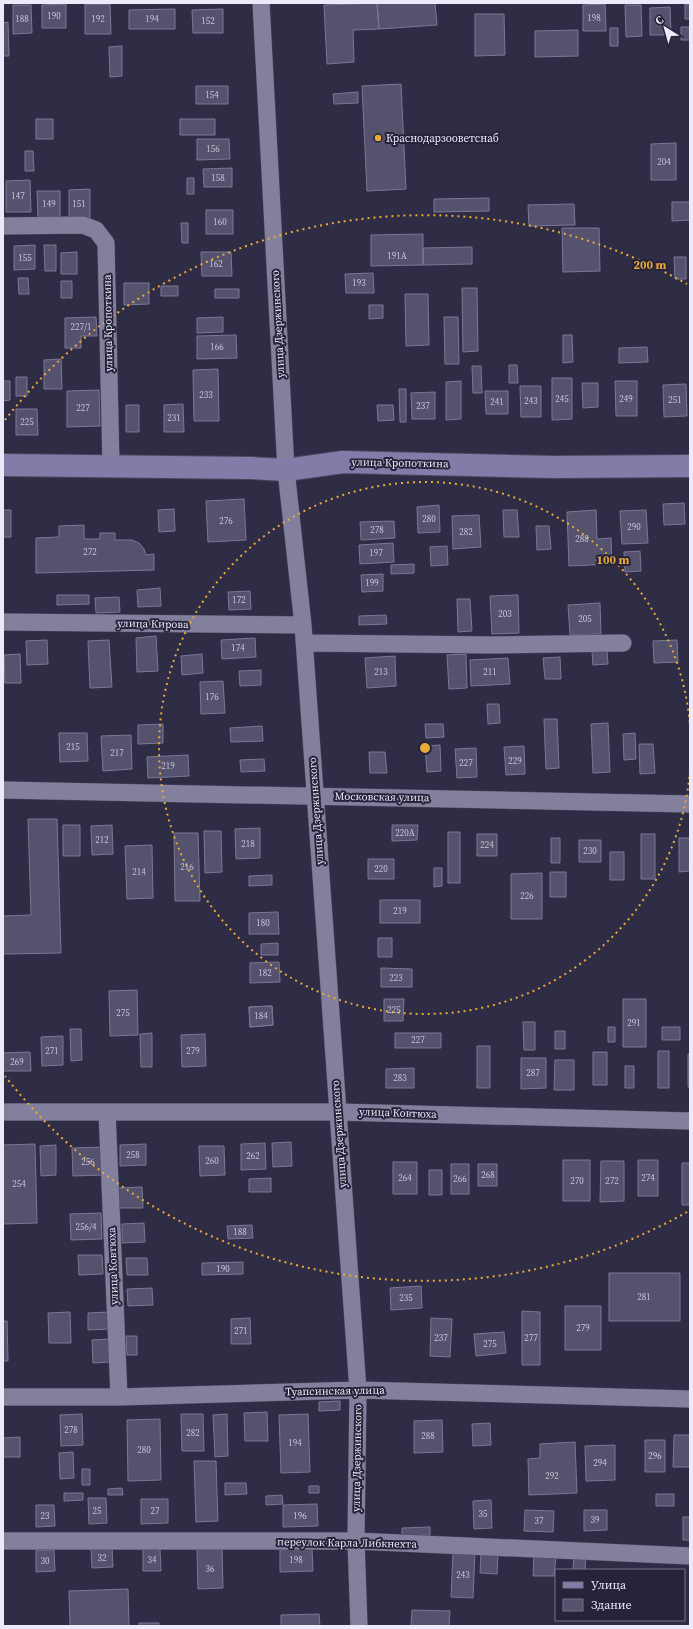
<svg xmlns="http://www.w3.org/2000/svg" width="693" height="1629" font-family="'Source Serif 4',serif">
<rect width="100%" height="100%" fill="#2f2d46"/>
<path fill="#54526d" stroke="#7a7896" d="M377,3H435L437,25L379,29Z
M377,3L379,29L353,30L354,62L327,64L324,5Z
M66,4V28H42V5Z
M85,4H110L111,34H85Z
M605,4L606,31H583V5Z
M685,4H690V19H685Z
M13,5H31L32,33L13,34Z
M625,5H641L642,36L626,37Z
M670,7L671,35H650V8Z
M175,9V29H129V10Z
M223,9V33H193L192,10Z
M475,14H504L505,55L475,56Z
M8,22L9,56H3V23Z
M681,27H690V40H681Z
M610,28H618V46H610Z
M578,30V56L535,57V31Z
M122,46V76L110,77L109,47Z
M401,84L406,189L367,191L362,86Z
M196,86H228V104H196Z
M358,92V103L334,104L333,94Z
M36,119H53V139H36Z
M180,119H215V135H180Z
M197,139H229L230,159L197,160Z
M676,143V180H651V144Z
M25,151H33L34,171H25Z
M232,168V187H204L203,169Z
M187,178H194V194H187Z
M30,180L31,212H6V181Z
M90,189V218H69V190Z
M37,191H60V217H38Z
M489,198V211L434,212V199Z
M672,202H690V220L672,221Z
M574,204L575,225L529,226L528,205Z
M206,210H233V234H206Z
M181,223H188V243H182Z
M562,228H599L600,271L563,272Z
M423,234V265L371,266V235Z
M35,245V269L14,270V246Z
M44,245H56V271H45Z
M472,247V264L423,265V248Z
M77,252V274H61V253Z
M201,252H231L232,276H202Z
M674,257H686V279H675Z
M373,273L374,293H346L345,274Z
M18,278H28L29,294H19Z
M61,281H72V298H61Z
M124,283H149V304L124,305Z
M161,286H178V296H161Z
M462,288H477L478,351L463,352Z
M215,289H239V298H215Z
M405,294H428L429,345L406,346Z
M369,305H383V318L369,319Z
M96,317L97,336H81V348H65V318Z
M223,317V332L197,333V318Z
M444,317H458L459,364H445Z
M236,335L237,358L197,359V336Z
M563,335H572L573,362L563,363Z
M647,347L648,362L619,363V348Z
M61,359L62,389H44V360Z
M509,365H517L518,383H509Z
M472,366H481L482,393H473Z
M218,369L219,421H194L193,370Z
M16,377H27V396H16Z
M552,378H572V419L552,420Z
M3,381H10V400L3,401Z
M461,381V419L446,420V382Z
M615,381H637V416H616Z
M582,383H598V407L583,408Z
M686,384L687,416L664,417L663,385Z
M520,386H541V417H521Z
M399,389H406V422H400Z
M99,390L100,426L67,427V391Z
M485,391H508V414H486Z
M435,392V419H412L411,393Z
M183,404L184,432H164V405Z
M126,405H139V432H126Z
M377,405H393L394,420L378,421Z
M16,409H37L38,435H16Z
M244,499L246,540L208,542L206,501Z
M684,503L685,524L664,525L663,504Z
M439,505L440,532L418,533L417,507Z
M174,509L175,531L159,532L158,510Z
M3,510H11V537H3Z
M503,510H517L519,537H504Z
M596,510L597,539L611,538L612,564L569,566L567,512Z
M646,510L648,543L622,544L620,511Z
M479,515L481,547L453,549L452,516Z
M394,521L395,538L361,540L360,522Z
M84,525V539H100V533H115V540H132L139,543L144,549L146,555L154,554V570L36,573V538L59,537V526Z
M536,526H549L551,549L537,550Z
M393,543L394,562L360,564L359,545Z
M447,546L448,565L431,566L430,547Z
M640,551L641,571L625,572L624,552Z
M414,564V573L391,574V565Z
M383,574V591L362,592L361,575Z
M160,588L161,606L138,607L137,590Z
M250,591L251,609L229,610L228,592Z
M57,595H89V604L57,605Z
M518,595L519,633L492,634L490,596Z
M119,597L120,612L96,613L95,598Z
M457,599H470L472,631L458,632Z
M600,603L601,634L570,635L568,605Z
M386,615L387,624L359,625V616Z
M156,636L158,671L137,672L136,638Z
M255,638L256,657L222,659L221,640Z
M47,640L48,664L27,665L26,641Z
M109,640L112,687L90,688L88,641Z
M677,640L678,662L654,663L653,641Z
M607,651L608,664L593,665L592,652Z
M20,654L21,683H5L4,655Z
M202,654L203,673L182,675L181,656Z
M466,654L467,688L449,689L447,655Z
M395,656L396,686L367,688L365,658Z
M560,657L561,679H545L543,658Z
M508,658L510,684L471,686L470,660Z
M261,670V685L240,686L239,671Z
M223,681L225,713L201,714L200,682Z
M487,704H499L500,723L488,724Z
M544,719H557L559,768L546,769Z
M608,723L610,772L593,773L591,724Z
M163,724V743L138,744V725Z
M425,724H443L444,737L426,738Z
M262,726L263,741L231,742L230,728Z
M59,733H87L88,761L60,762Z
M635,733L636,759L624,760L623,734Z
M131,735L132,769L103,771L101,736Z
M639,744H653L655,773L640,774Z
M440,745L441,771L427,772L425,746Z
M524,746L525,774L506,775L504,747Z
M476,748L477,777L457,778L455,749Z
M369,752H385L387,773H370Z
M188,755L189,776L148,778L147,757Z
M264,759L265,771L241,772L240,760Z
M28,819H57L61,953L3,954V916L31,915Z
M63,825H80V856H63Z
M112,825L113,854L92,855L91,826Z
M392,825H418L417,840L392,841Z
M260,828V858L236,859L235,829Z
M204,831H221L222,872L205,873Z
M448,832H460V883H448Z
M174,833H198L200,901H175Z
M477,834H497V856H477Z
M641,834H655V879H641Z
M551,838H560V863H551Z
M679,838H690V871L679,872Z
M579,840H601V862H579Z
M152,845L153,898L127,899L125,846Z
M610,852H624V880H610Z
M368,859H394V879H368Z
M434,868H442V886L434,887Z
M550,872H566V897H550Z
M542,873V919H511V874Z
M272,875V885L249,886V876Z
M380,900H420V923H380Z
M278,912L279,934H249V913Z
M378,938H392V957H378Z
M278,943V955H261V944Z
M279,962L280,982L250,983V963Z
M381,968L412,969V987H381Z
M137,990L138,1035L110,1036L109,991Z
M384,999H404L403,1021H384Z
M623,999H646V1047H623Z
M272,1006L273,1025L250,1027L249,1007Z
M272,1006L273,1025L250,1027L249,1007Z
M523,1022H535V1050H524Z
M608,1027H615V1042H608Z
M662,1027H680V1040H662Z
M70,1029H81L82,1060L71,1061Z
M555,1031H565V1049H555Z
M152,1033V1067H141L140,1034Z
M395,1033H441V1048H395Z
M205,1034L206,1066L182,1067L181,1035Z
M63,1036V1065L42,1066L41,1037Z
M477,1046H490V1088H477Z
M658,1051H669V1088H658Z
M30,1052L31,1071H3V1053Z
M593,1052H607V1085H593Z
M688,1054H690V1087H688Z
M521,1058H546V1088L521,1089Z
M555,1060H574V1090H554Z
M625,1066H634V1088H625Z
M414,1068V1088H386V1069Z
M291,1142L292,1166L273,1167L272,1143Z
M265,1143L266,1169L241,1170V1144Z
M35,1144L37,1223L3,1224V1145Z
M146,1144V1165L120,1166V1145Z
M56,1145V1175L41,1176L40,1146Z
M199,1146H224L225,1175L200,1176Z
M104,1147V1175L73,1176L72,1148Z
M563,1160H590V1201H563Z
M638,1160H658V1196H638Z
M601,1161H624V1201L600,1202Z
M393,1162H417V1194H393Z
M682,1163H690V1205H682Z
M451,1164H469V1194H451Z
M478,1164H497V1186H478Z
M429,1170H442V1195H429Z
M271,1178V1192H249V1179Z
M142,1187L143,1208H119L118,1188Z
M101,1213L102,1239L71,1240L70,1214Z
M144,1223L145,1242L122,1243V1224Z
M252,1225L253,1238L228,1239L227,1226Z
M78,1255H102L103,1274L79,1275Z
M126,1258H147L148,1275H127Z
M243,1262V1274L202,1275V1263Z
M609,1273H680V1321H609Z
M421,1286L422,1308L391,1310L390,1288Z
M152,1288L153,1305L128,1306L127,1289Z
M565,1306H601V1350H565Z
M522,1311L540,1312V1365H522Z
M70,1312L71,1343H49L48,1313Z
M109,1312V1329L88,1330V1313Z
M250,1318L251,1344H231V1319Z
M431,1318L452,1319L450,1357L430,1356Z
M3,1321H7L8,1361H3Z
M504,1332L506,1353L476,1356L474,1334Z
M126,1336H137V1355H127Z
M110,1339L111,1362L93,1363L92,1340Z
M340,1401V1410L319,1411V1402Z
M267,1412L268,1441H245L244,1413Z
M82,1414L83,1445L61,1446L60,1415Z
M181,1414H203L204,1451H182Z
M227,1414L228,1456L215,1457L213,1415Z
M308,1414L310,1472L281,1473L279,1415Z
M160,1419L161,1480L128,1481L127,1420Z
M442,1420L443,1452L414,1453V1421Z
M490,1423L491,1445L473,1446L472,1424Z
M674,1435H690V1467H673Z
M20,1437V1457H3V1438Z
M645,1440H665V1472H645Z
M575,1442L577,1493L529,1495L528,1459L540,1458V1444Z
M615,1445V1480L586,1481L585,1446Z
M73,1452L74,1478L60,1479L59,1453Z
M194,1461H216L218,1521L196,1522Z
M82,1469H90V1485H82Z
M225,1483H246L247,1494L225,1495Z
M309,1486H319V1493H309Z
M122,1488L123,1495H108V1489Z
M64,1493H83V1500L64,1501Z
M656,1494H674V1506H656Z
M282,1495L283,1504L266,1505V1496Z
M88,1498H106L107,1523L89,1524Z
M141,1499H168V1523L141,1524Z
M491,1500L492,1528L474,1529L473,1501Z
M317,1504L318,1526L283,1527V1505Z
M36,1505H54L55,1526L36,1527Z
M525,1510L554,1511L553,1532L524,1531Z
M584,1510H607V1530L584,1531Z
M683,1517H690V1540H683Z
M430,1527V1535L402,1536V1528Z
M112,1547L113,1567L92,1568L91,1548Z
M222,1548L223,1588L198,1589L197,1549Z
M312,1548L313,1571L280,1572V1549Z
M143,1549H160L161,1571H143Z
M36,1550H54L55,1571L36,1572Z
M453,1552H475L473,1598L451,1597Z
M481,1553L498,1554L497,1574L480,1573Z
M574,1553H586L585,1570H573Z
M534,1555L556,1556L554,1576H533Z
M128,1589L129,1626H70L69,1591Z
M412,1610L450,1611L449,1626H411Z
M319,1614L320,1626H281V1615Z
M139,1623H159V1626H139Z"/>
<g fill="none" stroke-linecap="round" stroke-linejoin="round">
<g stroke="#4b485e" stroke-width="18">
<path id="street" d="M261,3L286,470L303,625L358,1390L356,1541L359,1626
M3,226L83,225L96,230L106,243L111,466
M3,622L303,625
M304,643L495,645L623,643
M3,790L690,804
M3,1112H338L690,1121
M107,1112L119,1397
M3,1397H119L358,1390L690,1399
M3,1541H356L690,1556"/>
</g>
<g stroke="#4b485e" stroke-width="24">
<path id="secondary" d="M3,465L251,468L286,470L343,462L555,467L690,466"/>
</g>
<use href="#street" stroke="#82809d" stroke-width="17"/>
<use href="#secondary" stroke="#817da8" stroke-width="22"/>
</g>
<g fill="none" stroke="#e9ab38" stroke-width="2" stroke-dasharray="2 4">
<path d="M690 771A266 266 0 1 1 690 725"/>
<path d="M687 1212A533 533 0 0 1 5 1076M5 420A533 533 0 0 1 687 284"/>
</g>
<circle fill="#e9ab38" stroke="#26233b" stroke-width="1.5" cx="378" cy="138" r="4"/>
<g text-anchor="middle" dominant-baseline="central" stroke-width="4" stroke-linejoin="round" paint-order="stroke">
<g font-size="9" fill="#c5c4d8">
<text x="54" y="16">190</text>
<text x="594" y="18">198</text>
<text x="22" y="19">188</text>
<text x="98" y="19">192</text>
<text x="152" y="19">194</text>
<text x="208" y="21">152</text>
<text x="212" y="95">154</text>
<text x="213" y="149">156</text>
<text x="664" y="162">204</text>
<text x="218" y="178">158</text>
<text x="18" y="196">147</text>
<text x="49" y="204">149</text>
<text x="79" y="204">151</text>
<text x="220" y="222">160</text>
<text x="397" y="256">191А</text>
<text x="25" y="258">155</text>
<text x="216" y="264">162</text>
<text x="359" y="283">193</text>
<text x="81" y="327">227/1</text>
<text x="217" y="347">166</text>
<text x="206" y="395">233</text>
<text x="562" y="399">245</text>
<text x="626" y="399">249</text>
<text x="675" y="400">251</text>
<text x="531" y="401">243</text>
<text x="497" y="402">241</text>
<text x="423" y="406">237</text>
<text x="83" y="408">227</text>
<text x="174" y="418">231</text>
<text x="27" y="422">225</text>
<text x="429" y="519">280</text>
<text x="226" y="521">276</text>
<text x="634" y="527">290</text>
<text x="377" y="530">278</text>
<text x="466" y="532">282</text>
<text x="582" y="539">288</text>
<text x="90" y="552">272</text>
<text x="376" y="553">197</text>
<text x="372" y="583">199</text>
<text x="239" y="600">172</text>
<text x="505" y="614">203</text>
<text x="585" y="619">205</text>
<text x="238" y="648">174</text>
<text x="381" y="672">213</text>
<text x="490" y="672">211</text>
<text x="212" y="697">176</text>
<text x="73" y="747">215</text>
<text x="117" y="753">217</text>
<text x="515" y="761">229</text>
<text x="466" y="763">227</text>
<text x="168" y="766">219</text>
<text x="405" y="833">220А</text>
<text x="102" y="840">212</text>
<text x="248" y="844">218</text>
<text x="487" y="845">224</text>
<text x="590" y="851">230</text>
<text x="187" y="867">216</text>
<text x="381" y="869">220</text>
<text x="139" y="872">214</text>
<text x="527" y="896">226</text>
<text x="400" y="911">219</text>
<text x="263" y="923">180</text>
<text x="265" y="973">182</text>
<text x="396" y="978">223</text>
<text x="394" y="1010">225</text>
<text x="123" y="1013">275</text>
<text x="261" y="1016">184</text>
<text x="634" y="1023">291</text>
<text x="418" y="1040">227</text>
<text x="52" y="1051">271</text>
<text x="193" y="1051">279</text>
<text x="17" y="1062">269</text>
<text x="533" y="1073">287</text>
<text x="400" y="1078">283</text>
<text x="133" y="1155">258</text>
<text x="253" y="1156">262</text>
<text x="212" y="1161">260</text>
<text x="88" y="1162">256</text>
<text x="488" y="1175">268</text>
<text x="405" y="1178">264</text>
<text x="648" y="1178">274</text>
<text x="460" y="1179">266</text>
<text x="577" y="1181">270</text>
<text x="612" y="1181">272</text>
<text x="19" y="1184">254</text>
<text x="86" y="1227">256/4</text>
<text x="240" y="1232">188</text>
<text x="223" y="1269">190</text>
<text x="644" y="1297">281</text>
<text x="406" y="1298">235</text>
<text x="583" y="1328">279</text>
<text x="241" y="1331">271</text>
<text x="441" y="1338">237</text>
<text x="531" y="1338">277</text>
<text x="490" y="1344">275</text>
<text x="71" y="1430">278</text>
<text x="193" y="1433">282</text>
<text x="428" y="1436">288</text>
<text x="295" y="1443">194</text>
<text x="144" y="1450">280</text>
<text x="655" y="1456">296</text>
<text x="600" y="1463">294</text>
<text x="552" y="1476">292</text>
<text x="97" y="1511">25</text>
<text x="155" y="1511">27</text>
<text x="483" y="1514">35</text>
<text x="45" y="1516">23</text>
<text x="300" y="1516">196</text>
<text x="595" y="1520">39</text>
<text x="539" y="1521">37</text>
<text x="102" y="1558">32</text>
<text x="152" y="1560">34</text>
<text x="296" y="1560">198</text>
<text x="45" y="1561">30</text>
<text x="210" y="1569">36</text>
<text x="463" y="1575">243</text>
</g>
<g font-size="11" fill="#ebeafb" stroke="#26233b" text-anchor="start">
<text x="386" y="138">Краснодарзооветснаб</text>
</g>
<g font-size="11" fill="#ebeafb" stroke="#26233b">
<text transform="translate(108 323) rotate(-91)">улица Кропоткина</text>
<text transform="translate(278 324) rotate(-93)">улица Дзержинского</text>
<text transform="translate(400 463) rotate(1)">улица Кропоткина</text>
<text transform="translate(153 624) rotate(1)">улица Кирова</text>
<text transform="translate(382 797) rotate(1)">Московская улица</text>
<text transform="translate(316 811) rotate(-94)">улица Дзержинского</text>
<text transform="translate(398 1113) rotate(2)">улица Ковтюха</text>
<text transform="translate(339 1134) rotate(-94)">улица Дзержинского</text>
<text transform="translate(113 1266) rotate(-92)">улица Ковтюха</text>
<text transform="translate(335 1391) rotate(-1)">Туапсинская улица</text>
<text transform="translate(357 1458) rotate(-89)">улица Дзержинского</text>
<text transform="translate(347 1543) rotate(1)">переулок Карла Либкнехта</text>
</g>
</g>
<circle cx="425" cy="748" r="6" fill="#e9ab38" stroke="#26233b" stroke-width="2"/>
<g font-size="12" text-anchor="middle" font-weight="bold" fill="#e9ab38" stroke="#26233b" stroke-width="4" stroke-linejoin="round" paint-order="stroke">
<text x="650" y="269">200 m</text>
<text x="613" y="564">100 m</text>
</g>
<rect width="693" height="1629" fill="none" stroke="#ebeafb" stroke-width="8"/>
<rect x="555" y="1569" width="130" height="52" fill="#26233b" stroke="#757388"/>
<rect x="563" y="1582" width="20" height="6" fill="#817da8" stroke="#757388"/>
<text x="591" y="1589" font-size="12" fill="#ebeafb">Улица</text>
<rect x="563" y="1599" width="20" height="12" fill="#54526d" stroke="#757388"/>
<text x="591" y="1609" font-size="12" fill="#ebeafb">Здание</text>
<g transform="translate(665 28) rotate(323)" stroke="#26233b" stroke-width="3" paint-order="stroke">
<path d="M0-3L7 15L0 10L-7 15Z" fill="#ebeafb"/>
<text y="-6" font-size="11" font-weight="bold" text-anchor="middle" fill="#ebeafb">С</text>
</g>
</svg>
